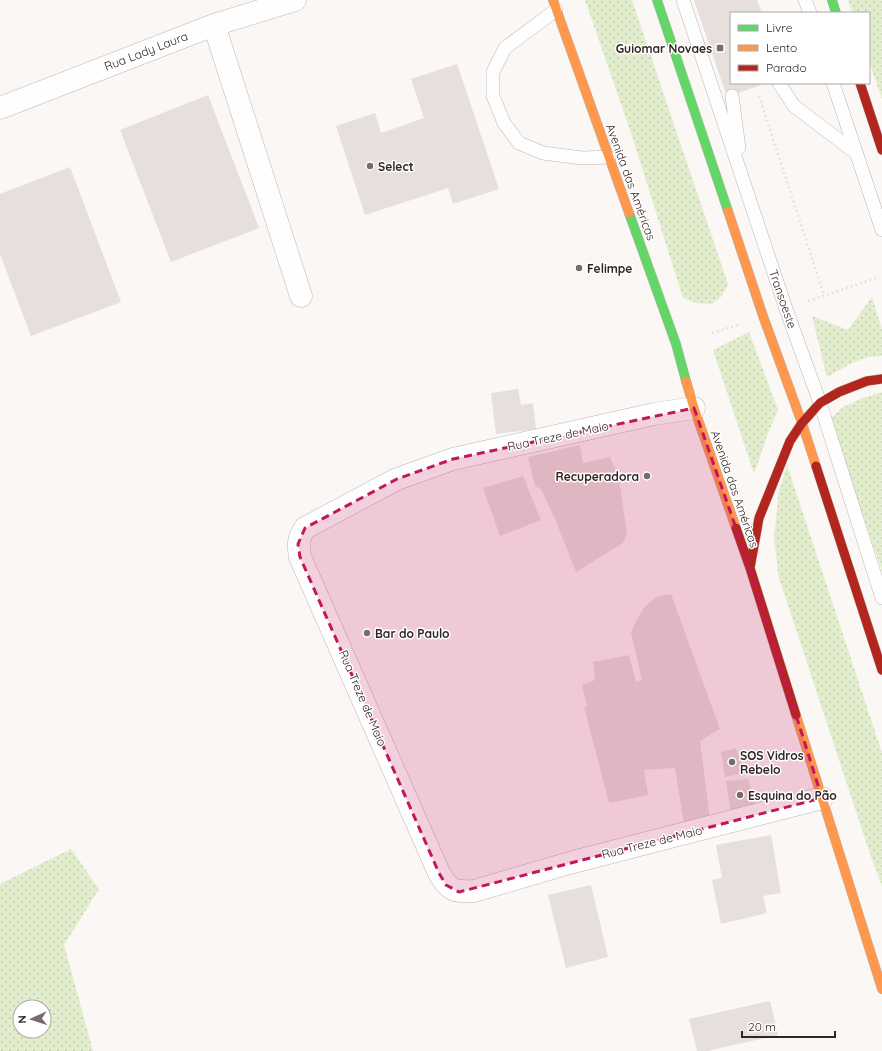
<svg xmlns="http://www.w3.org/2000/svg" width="882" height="1051" font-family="Quicksand,sans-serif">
<defs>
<pattern id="grass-dots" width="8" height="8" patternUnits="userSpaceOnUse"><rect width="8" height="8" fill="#e1edcd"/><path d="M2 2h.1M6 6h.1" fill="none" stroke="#c1cbb0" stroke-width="1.8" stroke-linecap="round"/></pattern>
</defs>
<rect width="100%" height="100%" fill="#faf7f5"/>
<path fill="url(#grass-dots)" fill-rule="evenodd" d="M585,0H632L728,284L722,296L712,304L697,303L683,298L632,136Z
M848,0H882V99L869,61V13H853Z
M872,297L882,330V356L868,357L852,363L827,377L812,316L848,330Z
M749,332L778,410L767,436L754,474L713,350Z
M882,392V571L830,419L843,407L863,398Z
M787,465L882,753V886L870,854L779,578L774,537L779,491Z
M71,849L99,889L64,945L93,1051H0V884ZM20,1007H44V1031H20Z"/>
<path fill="#e7dfdc" d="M694,0H757L762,13H731V83H767L727,97Z
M457,64L499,189L453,204L448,188L365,215L336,126L375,113L381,133L424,118L411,79Z
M208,95L259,228L171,262L120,130Z
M70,167L121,302L31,336L0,254V194Z
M518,389L521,405L533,403L536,429L496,434L491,393Z
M580,445L583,463L610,457L619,478L627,534L623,543L576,572L555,519L541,489L535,486L528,457Z
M523,476L541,520L500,536L483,488Z
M671,594L720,729L700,741L710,819L684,824L675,768L644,770L648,795L609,803L584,707H587L582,685L595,680L593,662L629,655L636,682L642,680L631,633L636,621L643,609L656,597Z
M736,748L745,773L725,777L721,752Z
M748,779L757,809L731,815L726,781Z
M771,835L781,893L763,896L767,913L721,924L712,880L722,878L716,845Z
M591,885L608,957L566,968L548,895Z
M770,1001L778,1035L707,1051H697L689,1019Z"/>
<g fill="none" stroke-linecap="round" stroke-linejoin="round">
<g stroke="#bcb6b2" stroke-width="14">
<path id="lane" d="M683,0L786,309L820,403L882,598
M805,0L810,13
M556,10L505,48L493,72V96L504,123L519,143L543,153L582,158L609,157
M779,83L794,106L856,153
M833,83L882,230
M732,96L739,148"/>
</g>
<g stroke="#bcb6b2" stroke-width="23">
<path id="street" d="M214,25L301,296
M0,108L214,25L295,0
M694,408L654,414L453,459L397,479L305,528C298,538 298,545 300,557L439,873C450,891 453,892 474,891L573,862L822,798"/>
</g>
<g stroke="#bcb6b2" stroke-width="10">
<path id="fast" d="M657,0L728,211
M832,0L836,13
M629,213L676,344L686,381"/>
</g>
<g stroke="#bcb6b2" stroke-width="10">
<path id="slow" d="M553,0L629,213
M728,211L763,316L802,423L816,466
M686,381L694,408L736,528
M796,715L882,989"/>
</g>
<g stroke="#bcb6b2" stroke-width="10">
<path id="jam" d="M860,83L882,150
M816,466L882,670
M736,528L750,568L796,715
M750,568L759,518L790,441L802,423L820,403L839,392L867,381L882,379"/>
</g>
<path stroke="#e4e3e1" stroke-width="2.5" stroke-dasharray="2 3" stroke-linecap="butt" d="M759,96L824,295
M808,301L879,277
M712,333L738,325"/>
<use href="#lane" stroke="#fefefe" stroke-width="13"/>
<use href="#street" stroke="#fefefe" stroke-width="22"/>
<use href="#fast" stroke="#63d668" stroke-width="9"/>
<use href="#slow" stroke="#ff974d" stroke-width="9"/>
<use href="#jam" stroke="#b3261e" stroke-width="9"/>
</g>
<path fill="#c2185b" fill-opacity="0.2" stroke="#c2185b" stroke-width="3" stroke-dasharray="8 5" stroke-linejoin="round" d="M694,408L750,568L822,798L459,892L446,885L439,873L300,557L298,544L305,528L397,479L453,459Z"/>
<g fill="#776e6b" stroke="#fff" stroke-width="1.5">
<rect x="716" y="44" width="8" height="8" rx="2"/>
<circle cx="370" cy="166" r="4"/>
<circle cx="579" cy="268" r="4"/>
<circle cx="647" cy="476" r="4"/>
<circle cx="367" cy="633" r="4"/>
<circle cx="732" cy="762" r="4"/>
<circle cx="740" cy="795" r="4"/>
</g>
<g text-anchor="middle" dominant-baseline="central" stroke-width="3" stroke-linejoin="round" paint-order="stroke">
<g font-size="12" font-weight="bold" fill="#302520" stroke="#fff" text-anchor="start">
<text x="712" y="48" text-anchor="end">Guiomar Novaes</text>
<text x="378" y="166">Select</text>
<text x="587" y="268">Felimpe</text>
<text x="639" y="476" text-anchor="end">Recuperadora</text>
<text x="375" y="633">Bar do Paulo</text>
<text x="740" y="755">SOS Vidros<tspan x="740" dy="14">Rebelo</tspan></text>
<text x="748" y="795">Esquina do Pão</text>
</g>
<g font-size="12" fill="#302520" stroke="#fff">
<text transform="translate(146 51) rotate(-21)">Rua Lady Laura</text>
<text transform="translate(631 182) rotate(70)">Avenida das Américas</text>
<text transform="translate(783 299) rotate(71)">Transoeste</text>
<text transform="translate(558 436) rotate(-12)">Rua Treze de Maio</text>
<text transform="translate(735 489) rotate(71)">Avenida das Américas</text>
<text transform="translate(363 698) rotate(67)">Rua Treze de Maio</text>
<text transform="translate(652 842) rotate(-14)">Rua Treze de Maio</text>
</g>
</g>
<rect x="730" y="12" width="140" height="72" fill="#ffffff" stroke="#aca8a6"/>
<rect x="738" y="25" width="20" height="6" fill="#63d668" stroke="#aca8a6"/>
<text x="766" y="32" font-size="12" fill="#302520">Livre</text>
<rect x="738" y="45" width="20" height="6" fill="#ff974d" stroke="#aca8a6"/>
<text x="766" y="52" font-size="12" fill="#302520">Lento</text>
<rect x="738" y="65" width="20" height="6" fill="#b3261e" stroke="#aca8a6"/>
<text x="766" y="72" font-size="12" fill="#302520">Parado</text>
<g transform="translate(32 1019) rotate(267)"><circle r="19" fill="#ffffff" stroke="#aca8a6"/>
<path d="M0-3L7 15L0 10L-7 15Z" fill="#776e6b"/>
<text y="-6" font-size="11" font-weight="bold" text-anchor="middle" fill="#302520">N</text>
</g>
<path d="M742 1031v6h93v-6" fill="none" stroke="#302520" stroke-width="2"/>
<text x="748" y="1031" font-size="12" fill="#302520" stroke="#ffffff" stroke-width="3" paint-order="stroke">20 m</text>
</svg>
